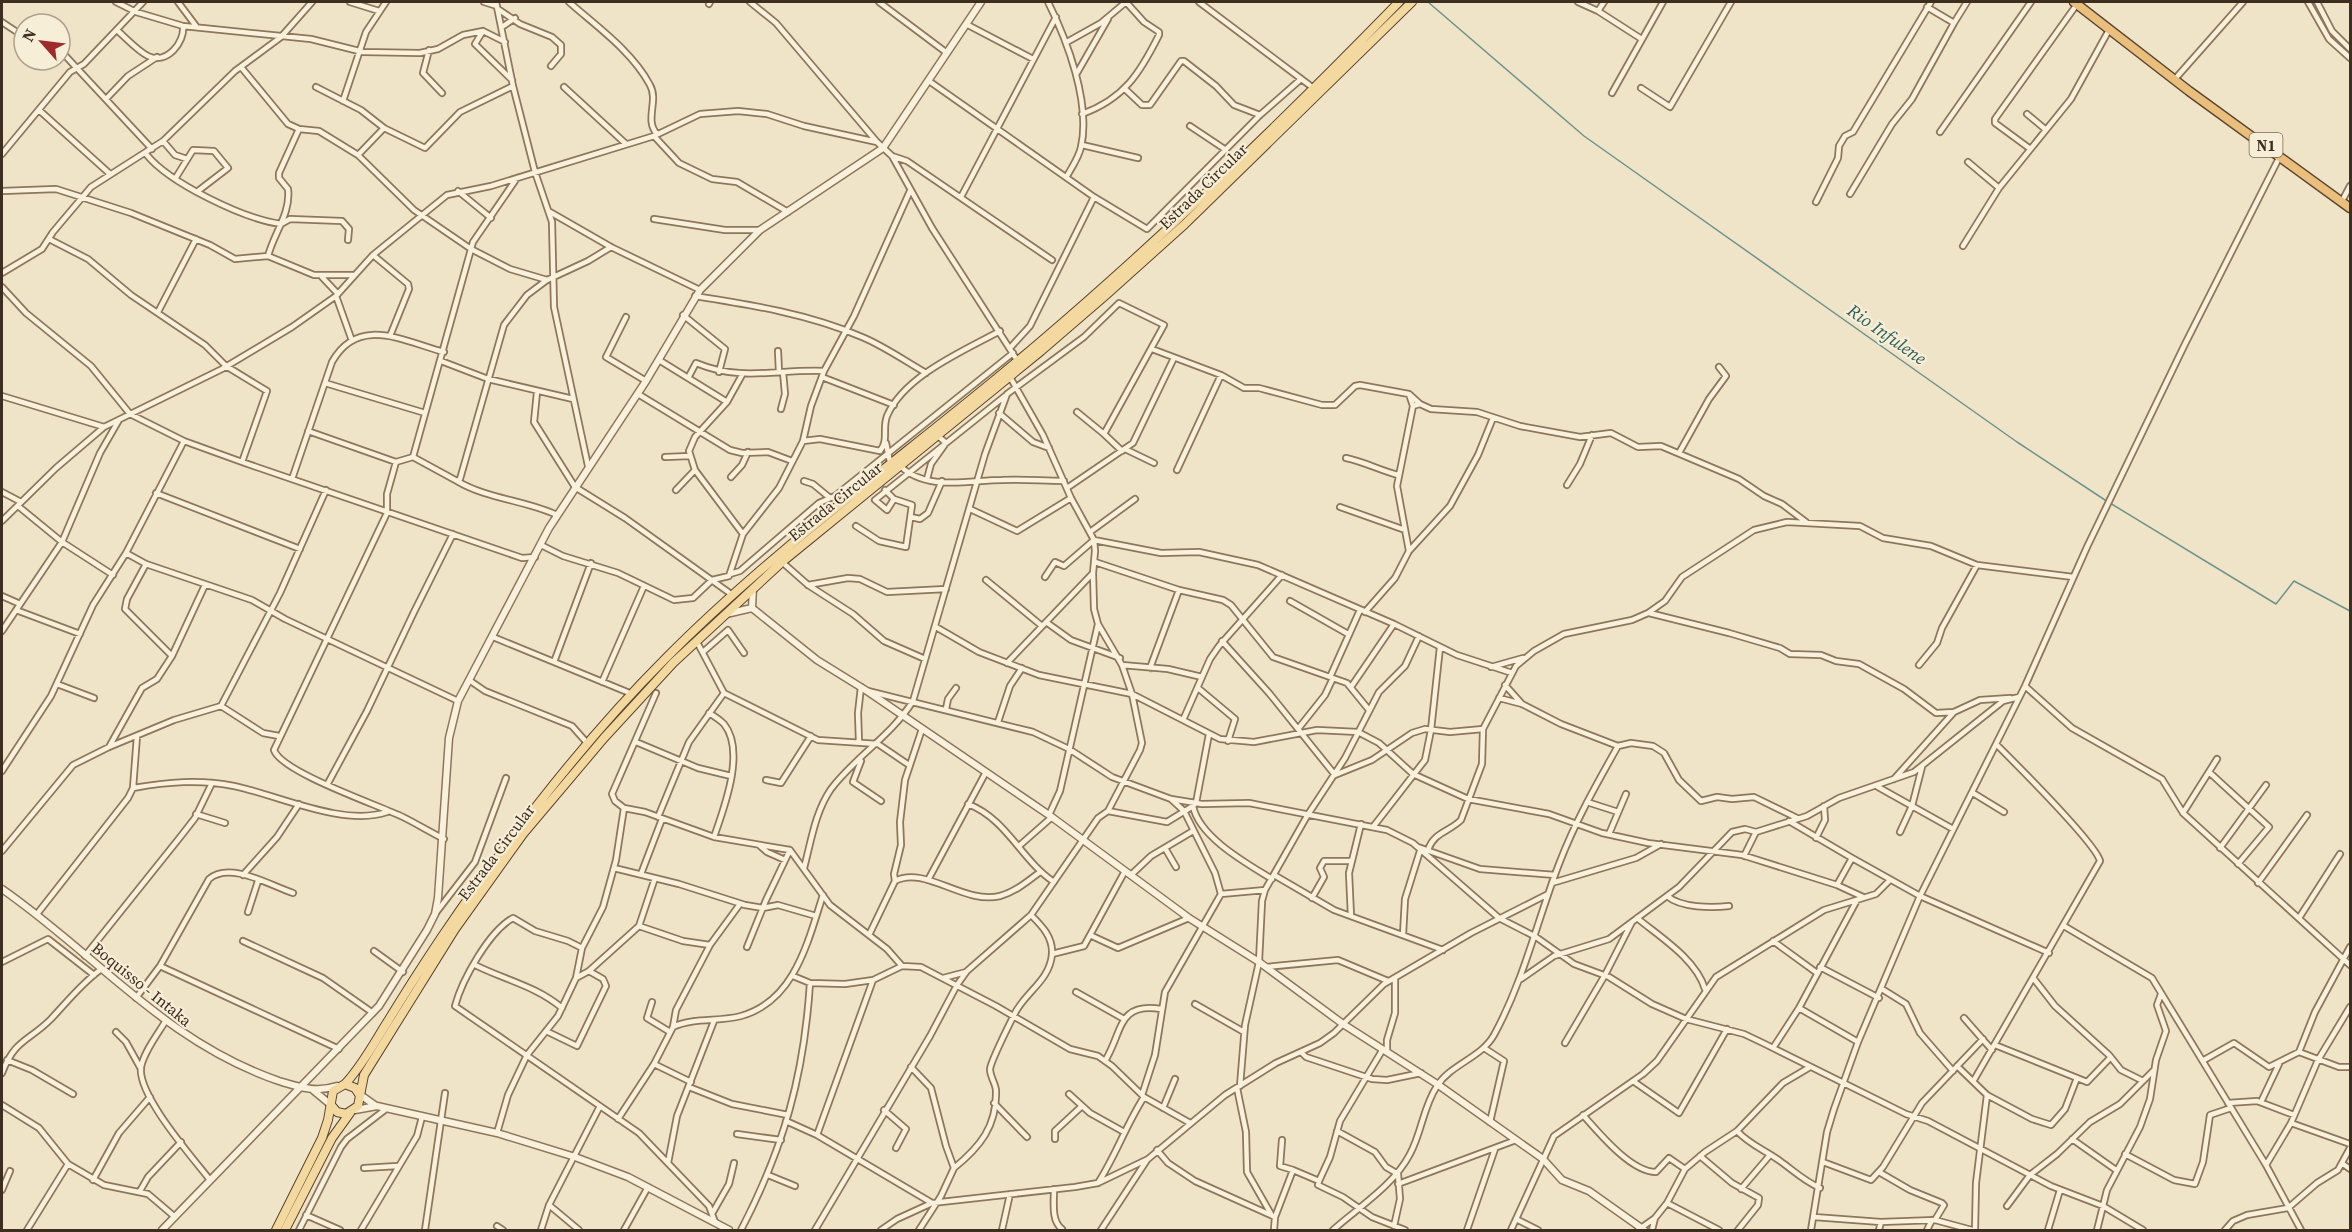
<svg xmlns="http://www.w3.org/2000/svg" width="2352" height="1232" font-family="'Source Serif 4',serif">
<rect width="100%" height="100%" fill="#f0e4c8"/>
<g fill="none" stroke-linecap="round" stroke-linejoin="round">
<path stroke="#6f938a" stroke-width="1.5" d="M1428,2L1584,136L2017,442L2105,500L2276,604L2294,581L2350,611"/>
<g stroke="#8d765c" stroke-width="8">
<path id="minor" d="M116,2L136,12L183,26L311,39L363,52L420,53L438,49L463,35L483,31L505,42
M178,2L196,26
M350,2L379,11
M484,2L497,6
M496,2L513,86L535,172L552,222L554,307L588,466
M569,2C596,26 632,51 650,85C659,101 644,120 657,134
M750,2L776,23L877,142
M879,2L947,53
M1048,2C1067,40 1091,103 1081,147C1079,157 1072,167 1067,176
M1199,2L1312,87
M1578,2L1598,11L1640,38
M2308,2L2329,39L2350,58
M2317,2L2332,31L2350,49
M709,4L710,2
M1927,7L1954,23L1967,2
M498,9L520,24L552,37L561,45V54L551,66
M1598,11L1604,2
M2,22L20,34H24
M966,24L1033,59
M502,27L515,18
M118,31C127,39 138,51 148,56C167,65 185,42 183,26
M483,31L475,44L512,80
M1067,42L1101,23L1126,2
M60,50L152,149
M429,50L423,73L442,93
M241,67L288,124L299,129L319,131L358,155L414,210L471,249L510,269L547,280
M1077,73L1108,19
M2175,79L2243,2
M929,81L1094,197L1147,229L1260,115L1301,79
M316,87L361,110L384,128L425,148L460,112L513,86
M564,87L626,144
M1641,88L1670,107L1731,2
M1125,89L1142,105H1150L1181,61H1184L1216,86L1234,105L1260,115
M1612,93L1663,2
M106,99L128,76L157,57
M343,101L366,32L386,2
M39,110L110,174
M1082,114C1124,99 1140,73 1159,35V32L1144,22L1126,2
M2027,114L2045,129
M1190,126L1226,150
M1940,132L2031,2
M654,136L679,163L712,179L737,182L788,212
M163,141L175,155L187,159
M1082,145L1138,158
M2029,148L1995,123V119L2075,7
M2,154L70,72L84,64L143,2
M146,154C169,183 244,219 281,224L290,219L342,221L349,229L348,240
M358,155L384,128
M892,156L907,161L1052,260
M1968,162L1999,188
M175,179L193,150L214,151L228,168L198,191
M2,191L56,189L131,213L210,245L235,259L268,256L314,275H353
M458,191L491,218
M1850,194L1892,124L1912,99L1954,23
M961,197L1056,17
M2342,201L2350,186
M1816,202L1838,158L1839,146L1845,136L1853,132L1931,2
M550,212L611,247L700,290
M654,219L725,230H759
M49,239L88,259L131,295L205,345L226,366L267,391L242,462
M1963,246L1999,188L2071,99L2109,30
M373,255L408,284L409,289L390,336
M268,256C274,233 291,213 288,189L279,178V173L299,129
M2,273L42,249L53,232L91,187L163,141L235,71L281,37L312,2
M322,277L338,294
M2,287L26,313L91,366L130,414L184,441L242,462L522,558L535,557
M336,296L351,338
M695,296C752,305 809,314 862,337C884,346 905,361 926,373
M158,312L196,239
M683,315L725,349L719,372
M626,317L606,357L646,381
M1010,348L1030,326L1094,197
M1152,349L1221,375L1244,388H1259L1322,405H1335L1355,386L1360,385L1409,394L1420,404
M778,351L779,372
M659,360L727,402
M441,361L488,379L573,399
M742,375L727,402L695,437L689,451L695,470L743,534
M822,377L894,405
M688,378L696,363C742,382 776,369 824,371
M325,383L425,413
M537,392L534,422L575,487L625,518L731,594
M638,394L730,450L742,453L768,452L792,461
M2,396L104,427
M1413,406L1420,404L1431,409L1477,412L1520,426L1580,437L1611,433L1638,447L1661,446L1739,479L1764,496L1782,504L1806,522
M781,409L785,394L783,372
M1077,412L1104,434
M999,413L1033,442L1049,448
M308,431L396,462L413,457L473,242L517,178
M803,441L820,439L880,451C889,440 882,429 887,416C904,376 963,351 1000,331
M886,443L890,462
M1125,449L1154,463
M1679,453L1709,399L1726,376L1719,367
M413,457L457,481L460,479L504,325L527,295L547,280L588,261L611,247
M665,457L690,456
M1346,458C1365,462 1379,470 1398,475
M396,462L387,494V513L274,750C281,772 378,805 403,817C417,824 430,832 444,839
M899,465C926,492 969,480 1002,480C1023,479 1043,481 1064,481
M1177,470L1221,375
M731,477L742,465L748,452
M292,479L332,362C358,315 403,341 444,352
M927,479L931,464L946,443L937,435
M457,481C487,499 525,500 557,515
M804,481L813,484L830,498
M1567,485L1580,464L1592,435
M1067,488L1133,443L1173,360
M676,490L695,470
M2,492L21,502
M156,493L300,549
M894,499L887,510L875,500L1005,396
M18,506L62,542L113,575
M1340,507L1405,530
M970,509L1017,531L1071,498
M911,517L920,519L928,513L942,481
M2,521L56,468L104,427L222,369L292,327L336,296L373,255L447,195L491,186L654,136L700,114L738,111L767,114L804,126L877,142L892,156L932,228L1017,360
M856,526L879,541L906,547L912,505L894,499L885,490
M1090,532L1135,499
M1094,540L1161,553L1199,552L1258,565L1394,624L1457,655L1512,673
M541,545L563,556L618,573L674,600L693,598L712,580L729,576L743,534L779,488L803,441L811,406L824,371L854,316L910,191
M1409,551L1397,486L1413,406L1409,394
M126,553L146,564L252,600L285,619L458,701
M782,562L808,585L853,614L884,641L925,659
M1095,562L1179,590L1223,600L1231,605L1273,657L1347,683L1369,710
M146,564L127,599L125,609L172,656
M730,574L740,571L819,503L835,496L1013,353
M1045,577L1055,562L1064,566L1094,540
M986,580L1042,626
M808,585L848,578L860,579L887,592L946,589
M2,596L20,604
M1290,601L1348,634
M16,610L80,634
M1365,612L1395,578L1409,551L1450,506L1478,455L1493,418
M1649,613L1729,633L1780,648L1790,654L1821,655L1836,661L1859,664L1904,689L1936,713L1954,712L1980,700L2010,698
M1046,622L1071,640L1120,658
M936,627L979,652L1039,675L1132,694L1220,739L1254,742L1317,730L1358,732L1379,743L1413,774L1468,799L1549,814L1602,833L1648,843L1742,855L1837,885L1863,897
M2,631L62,542L100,453L119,420
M493,637L632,694
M1222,641L1269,693L1335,775L1372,760L1412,733L1425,729L1450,732L1483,729
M697,642L724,693L818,740L878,744L909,765
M703,652L728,630L744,653
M554,662L591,563
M1007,663L1093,573L1095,551L1094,540L1071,498L1043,435L1010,377
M1122,665L1168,669L1202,677
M1919,665L1937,643L1942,628L1977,565
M1491,667L1523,658
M1150,668L1179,590
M1330,677L1360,610
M469,680L485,691L572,726L588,744
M602,682L644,586
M57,684L94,698
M1505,685L1522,704
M2025,686L2072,728L2162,779L2183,813L2350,965
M1351,687L1394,624
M1198,688L1235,719L1228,741
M868,691L1033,732L1069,749L1112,777L1171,799L1202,804L1249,803L1387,830L1413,843L1499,918L1536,937L1574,964L1609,977L1652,1004L1686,1019L1744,1034L1765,1044L1906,1114L1928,1121L2051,1186L2103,1206L2143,1230
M656,693L612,794L615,801L624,808L645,812L714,837L790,850L830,905L887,949L902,966
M1499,698L1522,704L1561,724L1618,746L1631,743L1653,746L1664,753L1679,780L1701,801L1717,797L1732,799L1754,797L1797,818
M221,706L263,733L279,736
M946,709L948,699L956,688
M709,713C714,716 720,720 724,724C746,751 724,808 714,837
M1183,720L1210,659L1219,646L1282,575
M998,722L1010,686L1022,668
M1298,729L1325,695L1333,678
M636,742L698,768L731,776
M859,742L858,713L861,687
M109,747L142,688L157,679L172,656L205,585
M861,761L853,782L881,801
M2,771L51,696L93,605L126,553L184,441
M2209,772L2269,827L2238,864
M1894,779L1954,712
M766,780L781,783L811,736
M327,785L367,711L414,612L453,534
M1878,787L1953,829
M133,788C167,782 200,779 234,786C278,795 343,827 387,812
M1973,793L2004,812
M1587,802L1618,812
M968,804C1007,819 1021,860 1054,882
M1193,806C1199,837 1246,863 1272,879
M1108,811L1167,822L1193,806L1196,803L1209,734
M2183,813L2217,759
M196,814L225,823
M1049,815L1060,791L1098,624
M658,817L689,742L724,693
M1789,821L1852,858L1837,885
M1373,827L1425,760L1431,730L1440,647
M1900,832L1912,806L1922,767
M1609,834L1626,794
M1816,838L1825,820L1824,806
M759,845L767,852L785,860
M1019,846L1052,817
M1418,847L1480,869L1555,875
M1165,848L1176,867
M2220,848L2266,785
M1428,850C1434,832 1449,832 1461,820L1482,764L1483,729L1516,666L1534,651L1564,634L1632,620L1648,613L1665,601L1682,577L1754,530L1787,522L1860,526L1883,538L1931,546L1977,565L2073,577
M2,851L73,765L109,747L174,720L221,706L280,593L326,490
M1744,856L1756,832L1807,816L1839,798L1914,772L2003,701L2019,697
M1852,858L1920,896L2049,953
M614,868L679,884L745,905L763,908L778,905L816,916
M804,868C811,842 815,812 831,789C855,757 891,736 913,701L985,454L1007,394L1084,337L1119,303L1164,325L1104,434L1122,451
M641,874L662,819
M1132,874L1151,856L1193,831
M243,875L277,837L299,804
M1274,875L1334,910L1443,950
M928,880L986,772
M895,881C925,865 964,905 1000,896C1015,892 1028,881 1040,872
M1552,883L1636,858L1661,844
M2258,883L2307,815
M1221,894L1265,890
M1667,896C1681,908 1712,908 1729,906
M1312,898L1324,877L1320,868L1324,861H1350
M248,912L258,881
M37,914L128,798L133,788L137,736
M435,914L475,862L506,778
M1351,916L1349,873L1361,824
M1637,918C1660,937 1696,959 1705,989
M2299,918L2340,854
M639,926L683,941L710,945
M2064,926L2152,978L2266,1165L2301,1230
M869,935L895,881L894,874L901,845L900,822L905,780L922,729
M1403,935L1405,899L1420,851
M1092,936L1118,948L1189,918
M243,941L323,978L373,1013
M1773,941L1817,973
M747,947L766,900L790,850
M582,948L568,941L535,931L513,918C489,931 462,980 455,1006L639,1133L709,1206L715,1222
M374,951L403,972
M1052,954L1084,946L1125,871
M85,956L181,836L195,818L212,783
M2,962L48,939L94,975
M475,965C505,980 536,986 562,1008
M160,966L339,1049
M1266,967L1338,960L1388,981
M1820,967L1879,998
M793,976L810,983L845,984L873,980L902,966L921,967L996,1006L1070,1049L1098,1056L1112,1066L1144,1097L1190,1123
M576,978L589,971L639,926L655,878
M943,978L966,972
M1521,979L1554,956L1609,939L1679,887L1732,832L1745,829L1756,832
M2034,979L2055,1006L2109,1055L2121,1070L2143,1081
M1882,989L1906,1004L1920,1033L1953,1071
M1076,992L1124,1019
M136,998L160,966L209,879C230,861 269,885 293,893
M652,1002L647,1018L670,1032
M1195,1004L1244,1032
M1799,1008L1858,1042
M1964,1018L1992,1050
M165,1022C157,1035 144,1052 141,1067C137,1095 193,1158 210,1180
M673,1027C694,1017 719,1022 741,1016C795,1001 808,941 823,895
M546,1031L577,1046L606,986L603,979L589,971
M116,1032L126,1042L141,1069
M1565,1043L1605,975L1632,922
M1995,1045L2087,1082L2110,1058
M1484,1048L1504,1061L1490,1122
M1773,1048L1799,1008L1857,900
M1301,1052L1306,1057L1372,1079L1387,1080L1421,1073
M1387,1052V1040L1395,1013V978
M2299,1052L2315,1012L2350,947
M7,1060L32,1070L73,1094
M2204,1060L2234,1043L2269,1067L2299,1052L2339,1067H2350
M1105,1061C1123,1032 1117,1002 1161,1009
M654,1064L691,1082
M1957,1066L1987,1095L2032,1119L2051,1125L2065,1109L2077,1078
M911,1067L931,1088L946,1146L954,1168L941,1196L919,1230
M2,1073C15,1039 28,1042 51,1019C67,1002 81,984 100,970
M1974,1080L2100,861C2096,844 2014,762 1996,744
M1633,1081L1679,1113L1727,1029
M1240,1086L1245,1025L1259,962L1262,901L1265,890L1307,816L1345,758L1379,692L1405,666L1419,636
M689,1087L732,1104L788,1115
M1237,1088L1246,1132L1247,1172L1271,1214
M1069,1094L1090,1113L1124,1132
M1142,1095L1155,1055L1165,992L1221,894L1215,873L1184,811L1171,799
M2261,1102L2279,1064
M994,1103L1027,1137
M2228,1103L2257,1101L2294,1115
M2,1105L39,1128L68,1164L27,1230
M1163,1108L1175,1079
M884,1110L906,1129L896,1148
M1583,1115C1599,1133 1631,1172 1656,1172L1669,1158L1685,1169
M618,1119L654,1064L673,1027L676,1010L710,945L740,904
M786,1121L817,1135L932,1203
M2291,1123L2350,1144
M1337,1131L1375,1152L1386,1167L1398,1174L1400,1199L1394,1226
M1737,1131C1750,1145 1765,1150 1780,1161C1794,1171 1804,1181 1820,1188
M497,1133L508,1095L527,1055L558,1016L576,978L582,948L603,907L616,860L624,808
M737,1134L781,1140
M817,1135L873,980
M1055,1139V1131L1082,1106
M2072,1139L2116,1170
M1282,1140L1280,1166L1293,1170
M1157,1150L1168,1163L1195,1181L1275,1217L1293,1170L1319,1181L1330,1157L1340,1121L1383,1049
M2125,1154L2174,1180L2195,1184L2203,1162L2210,1115L2231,1108
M1700,1156L1732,1183L1759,1198L1758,1205L1738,1230
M1823,1162L1871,1180L1883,1167L1922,1103L1983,1039
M668,1163L677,1116L714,1021
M68,1164L104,1185L148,1194L175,1217
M2343,1164L2350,1169
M2266,1165L2291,1123L2318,1060L2350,1007
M364,1168L397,1166
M954,1168C980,1147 997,1126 996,1091C996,1084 990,1077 990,1069C991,1061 1009,1025 1014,1015C1024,993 1050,981 1052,954C1053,937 1042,926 1031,915
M1879,1172L1910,1190L1942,1203L1944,1205L1935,1220
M768,1175L795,1186
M93,1180L119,1133L150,1097
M1319,1181L1318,1185L1343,1197L1372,1217L1405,1230
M1098,1183C1116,1155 1126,1125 1144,1097
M1398,1184L1516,1140
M1054,1189C1054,1202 1051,1221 1062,1229
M1741,1189L1770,1155
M2,1190L10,1171
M140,1191L148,1177L181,1142
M1667,1203L1719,1230
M549,1205L579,1230
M2007,1206L2030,1175L2057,1154L2090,1122L2120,1104L2154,1070
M713,1212L729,1184L734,1163
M306,1215L340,1230
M1814,1217L1881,1222L1935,1220L1972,1230
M1518,1220L1538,1230
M497,1226L503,1230
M299,1230L341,1147L347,1139L386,1109
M361,1230L417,1136L422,1117
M425,1230L445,1093
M541,1230L549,1205L600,1106
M624,1230L648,1187
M741,1230C784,1147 804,1076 810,983
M815,1230L930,1036L957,985L967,971L1031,915L1098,818L1108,811L1140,750L1142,743L1132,694L1122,665L1098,624L1094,609L1093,573
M881,1230L897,1219L932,1203L1075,1187L1098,1183L1148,1159L1225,1095L1276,1063L1320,1043L1334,1033L1384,984L1471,933L1548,894
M1002,1230L1010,1194
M1101,1230L1147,1160
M1274,1230L1275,1217
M1333,1230C1359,1207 1394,1185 1410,1154C1422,1132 1423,1107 1437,1086C1451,1064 1481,1058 1494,1035C1524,980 1537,921 1559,864C1575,822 1596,785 1618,746
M1467,1230L1495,1149
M1511,1230L1554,1136L1643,1074L1657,1061L1716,977L1824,910L1876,894L1889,881
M1638,1230L1655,1218L1667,1203L1685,1169L1705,1152L1737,1131L1783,1083L1810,1067
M1652,1230L1655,1218
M1811,1230L1827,1132L1834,1109L1858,1042L1920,896L2025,686L2087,547L2185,344L2280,156
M1879,1230L1881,1222
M1927,1230L1932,1220
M1975,1230L1976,1183L1987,1095
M2048,1230L2060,1190
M2097,1230L2107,1190L2140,1127L2150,1099L2156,1060L2166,1031L2157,1005L2161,994
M2225,1230L2233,1221L2247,1215L2288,1208L2317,1183L2338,1170L2350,1148"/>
</g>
<g stroke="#8d765c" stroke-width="9">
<path id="tertiary" d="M752,608L817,660L867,691L1049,815L1189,918L1259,962L1343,1024L1437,1084L1543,1159L1562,1180L1589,1191L1644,1230
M752,608L753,588
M726,614L752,608
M2,889C97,955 165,1042 279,1081C299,1087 316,1093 337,1086
M313,1090L331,1105
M359,1094L376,1106
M355,1110L377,1106L497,1133L575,1157L628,1177L729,1230
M162,1230L379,1006L427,930L435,914L438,898L449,738L458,701L549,528L646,381L700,290L760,230L883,148L981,2"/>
</g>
<g stroke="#5b4430" stroke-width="10">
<path id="primary" d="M345,1084C362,1066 374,1043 388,1021C405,993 423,965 441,938C508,839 581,743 666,658C781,542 915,449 1039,343C1165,236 1284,120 1399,2
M331,1105L337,1112L346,1114L358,1106L364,1075L455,929L523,834L604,738L673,663L782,562L1041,351L1106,295L1185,224L1412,2
M276,1230L322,1138L328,1120L333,1091L345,1084L355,1088L359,1094
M285,1230L332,1138L350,1113"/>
</g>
<g stroke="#5b4430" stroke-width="11">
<path id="trunk" d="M2074,2L2189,91L2350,208"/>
</g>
<use href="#minor" stroke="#faf1dc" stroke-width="4.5"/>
<use href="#tertiary" stroke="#faf1dc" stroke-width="6"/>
<use href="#primary" stroke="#f3d9a0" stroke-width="8"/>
<use href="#trunk" stroke="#eabe7c" stroke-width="8"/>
</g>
<g text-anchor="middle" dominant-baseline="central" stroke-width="4.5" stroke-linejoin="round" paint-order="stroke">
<rect fill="#f7eed8" stroke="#756857" stroke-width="1.5" x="2249.5" y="133" width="33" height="24" rx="4.5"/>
<g font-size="15" font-weight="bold" fill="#3d2e20">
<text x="2266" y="145">N1</text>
</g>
<g font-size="16" fill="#3d2e20" stroke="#f7eed8">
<text transform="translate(1203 186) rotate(-44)">Estrada Circular</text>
<text transform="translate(835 501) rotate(-39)">Estrada Circular</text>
<text transform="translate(496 852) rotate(-53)">Estrada Circular</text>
<text transform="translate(142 984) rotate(39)">Boquisso - Intaka</text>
</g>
<g font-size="18" font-style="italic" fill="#2f5d5a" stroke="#f7eed8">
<text transform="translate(1887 334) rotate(35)">Rio Infulene</text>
</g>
</g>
<rect width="2352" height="1232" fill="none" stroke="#3d2e20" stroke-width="6"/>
<g transform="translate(42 42) rotate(298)"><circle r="28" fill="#f7eed8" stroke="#ada18e" stroke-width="1.5"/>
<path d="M0-4.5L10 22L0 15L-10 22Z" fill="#9e2a2b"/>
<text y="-9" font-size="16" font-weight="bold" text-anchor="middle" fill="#3d2e20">N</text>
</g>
</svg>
